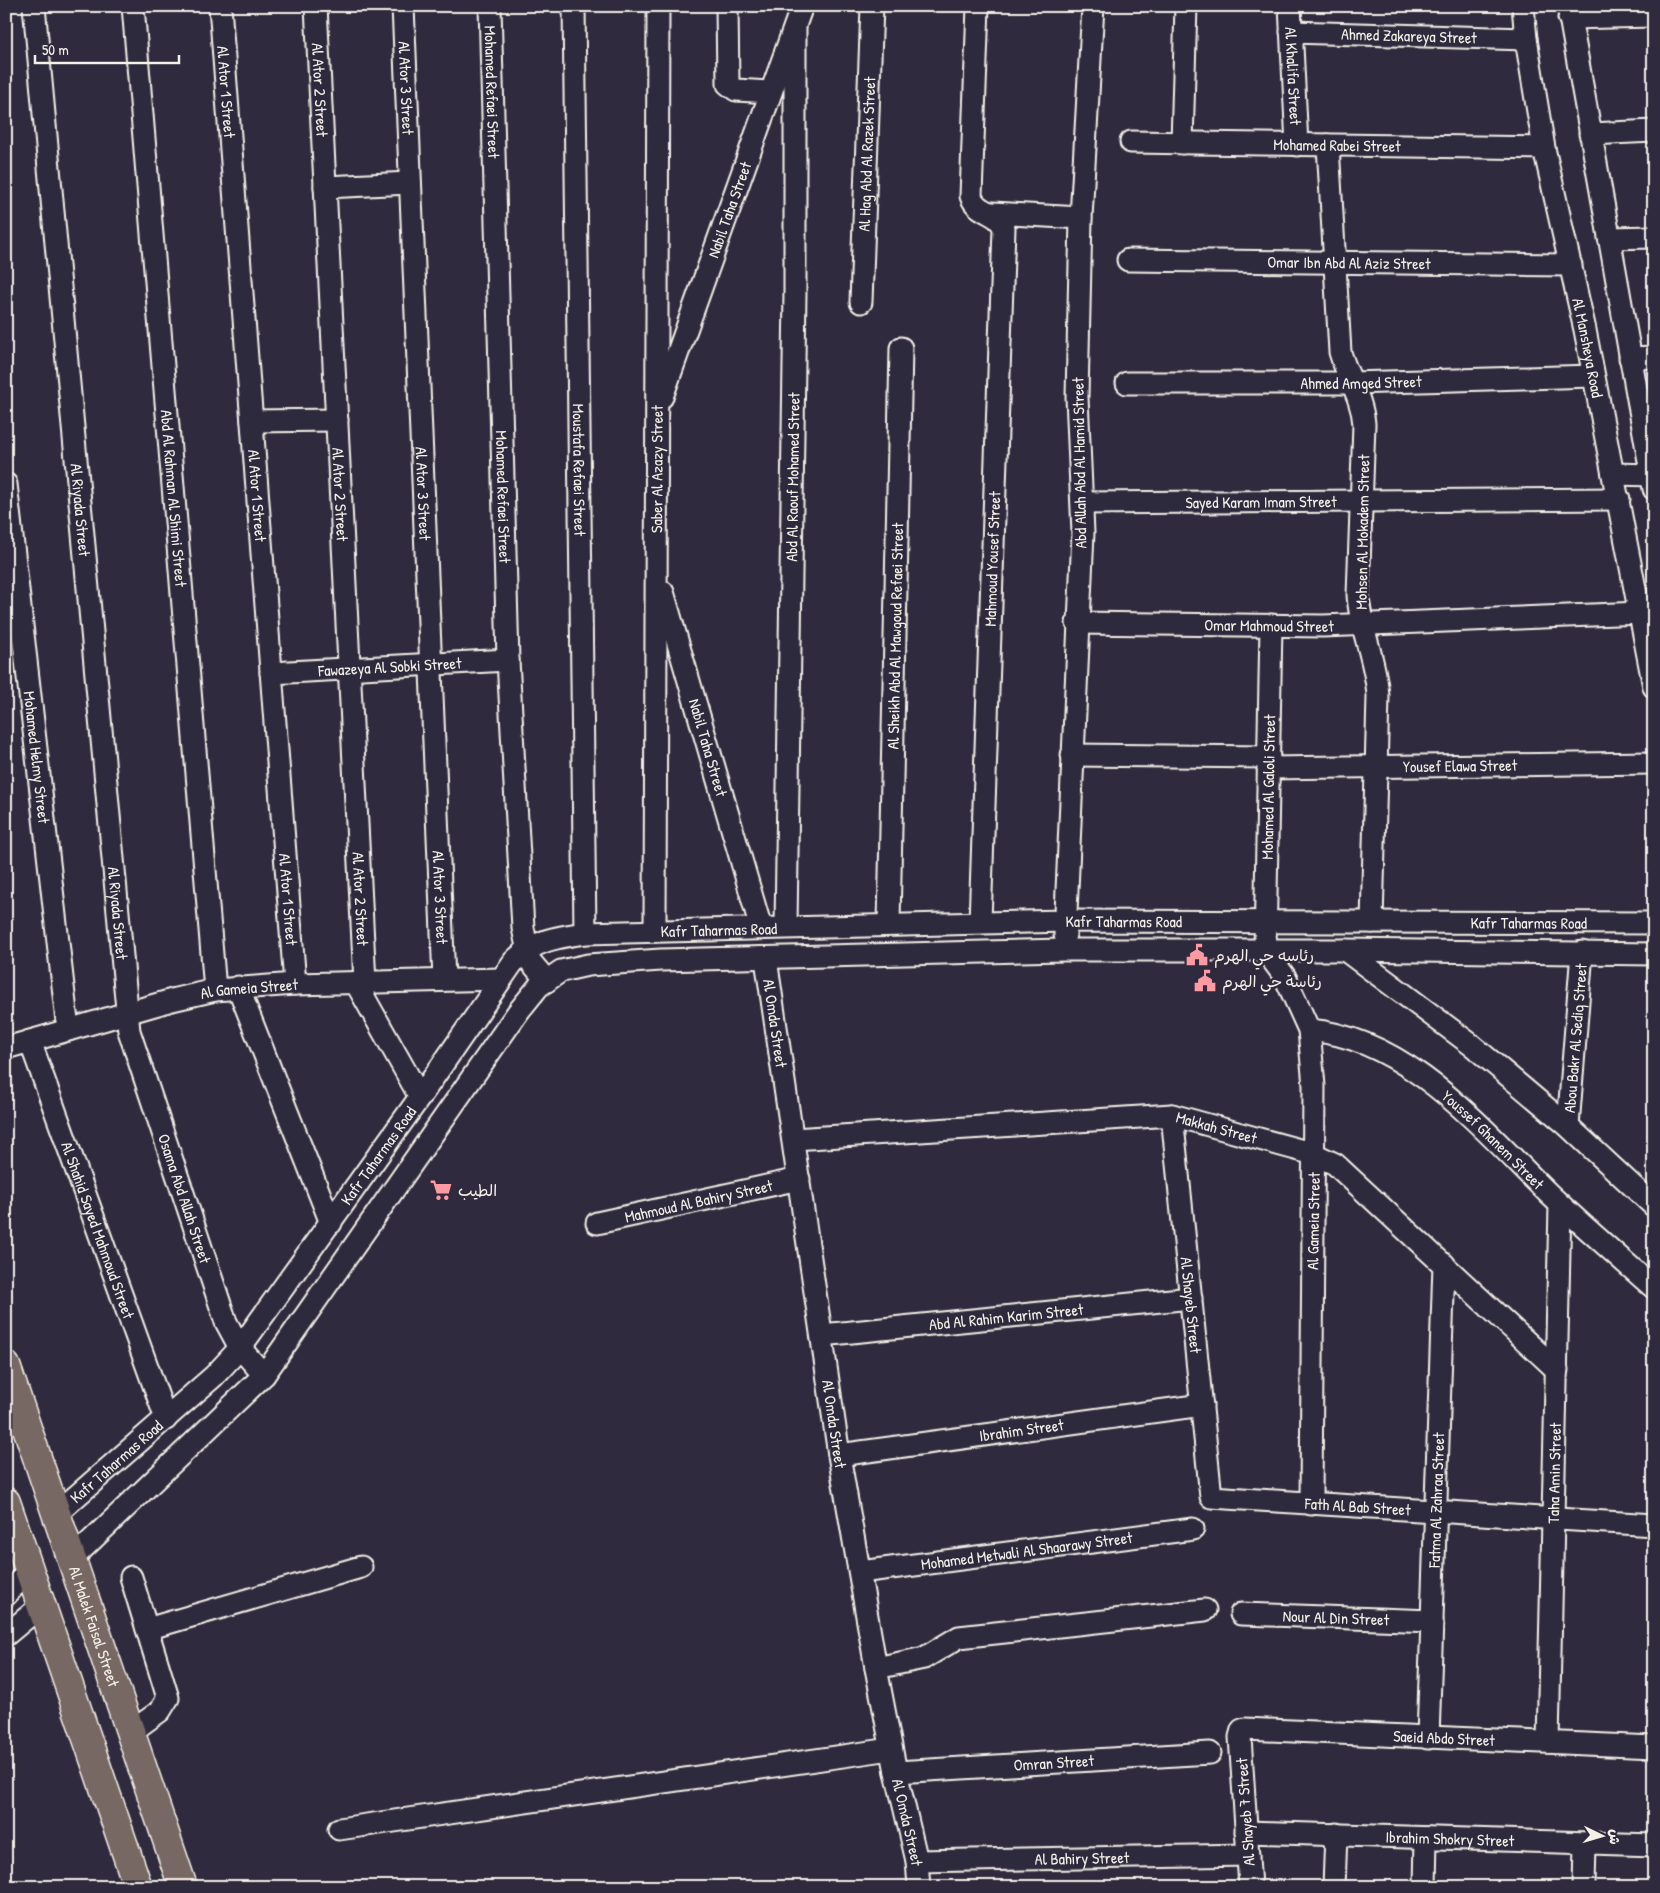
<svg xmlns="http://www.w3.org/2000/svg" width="1660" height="1893" font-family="'Patrick Hand','Playpen Sans Arabic',sans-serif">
<rect width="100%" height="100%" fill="#2f2a3d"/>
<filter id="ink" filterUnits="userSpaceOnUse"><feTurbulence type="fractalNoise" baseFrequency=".02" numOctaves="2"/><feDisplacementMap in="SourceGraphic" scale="10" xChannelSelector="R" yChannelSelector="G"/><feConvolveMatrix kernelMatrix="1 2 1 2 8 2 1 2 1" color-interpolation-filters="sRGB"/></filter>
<g filter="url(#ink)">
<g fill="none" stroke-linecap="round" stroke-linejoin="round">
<g stroke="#f4f1e8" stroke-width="25">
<g id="minor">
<path id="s1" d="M34,6L129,1031L226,1322L240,1348L264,1375"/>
<path id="s2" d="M133,6L215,990"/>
<path id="s3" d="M220,6L295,984"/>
<path id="s4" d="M316,6L365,983"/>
<path id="s5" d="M403,6L444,980"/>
<path id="s6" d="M490,6L508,660L523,928L530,961L547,981"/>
<path id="s7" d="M574,6L585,933"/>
<path d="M727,6L728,84L736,90L771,92"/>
<path d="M978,6L971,196C977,214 997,210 1004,228L980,922"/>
<path id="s8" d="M1290,6L1297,145"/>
<path id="s9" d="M1523,6L1526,39L1544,148L1585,330L1654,687"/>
<path d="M1568,6L1654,489"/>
<path d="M1569,18L1654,16"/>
<path id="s10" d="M1291,32L1526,39"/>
<path d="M1590,134L1654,131"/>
<path id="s11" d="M1131,142L1544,148"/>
<path d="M1182,143L1186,6"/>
<path d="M1328,145L1340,352C1347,377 1362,397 1364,424L1358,595C1360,630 1376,660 1378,696L1372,922"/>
<path d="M325,187L410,183"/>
<path d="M993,213L1081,218"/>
<path d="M1609,238L1654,237"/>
<path id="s12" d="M1128,260L1571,265"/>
<path id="s13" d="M861,302L872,6"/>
<path d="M1630,358L1654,357"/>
<path id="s14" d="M1127,383H1352L1593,376"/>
<path id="s15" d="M662,397L802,6"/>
<path d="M252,421L337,420"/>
<path d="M1613,474L1654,475"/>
<path id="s16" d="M6,484L68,1030"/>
<path id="s17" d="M1083,503L1619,499"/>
<path id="s18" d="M663,592L761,928"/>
<path id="s19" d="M1077,623L1323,626L1641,613"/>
<path d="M1271,625L1265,950L1285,977L1309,1030L1314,1086L1311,1504"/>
<path id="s20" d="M271,673L508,660"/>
<path d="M1072,755L1269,757"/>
<path id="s21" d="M1268,768L1654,763"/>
<path id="s22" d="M889,924L901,348"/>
<path id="s23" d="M786,927L795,292V27"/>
<path id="s24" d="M655,931L658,6"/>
<path d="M1065,935L1083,533L1077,397L1081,218L1093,6"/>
<path d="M1345,950L1473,1046L1568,1126L1654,1206"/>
<path id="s25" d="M766,959L839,1455L876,1668L896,1772L917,1861L919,1887"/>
<path d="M356,983L420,1097"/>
<path d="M238,987L331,1223"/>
<path id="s26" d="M1309,1030C1408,1038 1482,1129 1549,1194C1583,1226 1619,1257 1654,1288"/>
<path id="s27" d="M30,1041L166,1419"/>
<path id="s28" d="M6,1048L172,1000L215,990L295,984L501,979"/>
<path id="s29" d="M1172,1115L1211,1497L1654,1525"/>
<path id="s30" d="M1568,1126L1582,952"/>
<path id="s31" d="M793,1139L1172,1115L1314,1154L1335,1164L1557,1370"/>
<path id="s32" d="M597,1223L799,1179"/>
<path id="s33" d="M822,1335L1191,1298"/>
<path id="s34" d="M839,1455L1202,1405"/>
<path id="s35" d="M56,1514L214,1376L240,1348L420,1097L514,961C535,940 557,937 585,933L1065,921L1654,923"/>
<path d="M73,1558L264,1375L518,1012L539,986L561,971L588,965L661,960L1064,950H1345L1654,954"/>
<path id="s36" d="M860,1572L1193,1529"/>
<path d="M131,1577L168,1698L160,1711L131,1732"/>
<path d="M6,1595L29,1570"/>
<path id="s37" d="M1241,1614L1432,1621"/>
<path d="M147,1629L361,1567"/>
<path d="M6,1635L42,1605"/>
<path d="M876,1668L924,1658L959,1637L1205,1610"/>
<path id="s38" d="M1428,1738L1444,1264"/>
<path id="s39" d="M1548,1742L1560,1205"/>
<path id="s40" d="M896,1772L1210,1753"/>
<path d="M339,1829L891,1749"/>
<path id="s41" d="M1246,1832L1654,1845"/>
<path id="s42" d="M917,1861L1248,1855"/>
<path id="s43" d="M1250,1887L1240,1737L1242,1730L1245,1729L1654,1747"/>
<path d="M1334,1887L1336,1834"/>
<path d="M1425,1887L1426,1838"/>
<path d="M1584,1887L1585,1843"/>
</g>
</g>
<g stroke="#f4f1e8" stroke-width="31">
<g id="major">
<path id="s44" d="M6,1366L183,1887"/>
<path d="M6,1502L138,1887"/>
</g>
</g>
<use href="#minor" stroke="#2f2a3d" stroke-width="21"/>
<use href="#major" stroke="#776864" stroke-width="28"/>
</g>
</g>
<defs>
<g id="civic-bare" transform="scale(1.725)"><path d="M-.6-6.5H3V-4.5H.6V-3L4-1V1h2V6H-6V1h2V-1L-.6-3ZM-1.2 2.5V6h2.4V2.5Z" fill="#ff9aa2" stroke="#2f2a3d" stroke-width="2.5" paint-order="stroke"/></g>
<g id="supermarket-bare" transform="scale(1.725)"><path d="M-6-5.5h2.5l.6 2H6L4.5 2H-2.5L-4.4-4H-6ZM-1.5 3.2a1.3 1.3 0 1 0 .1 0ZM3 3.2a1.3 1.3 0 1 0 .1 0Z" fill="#ff9aa2" stroke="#2f2a3d" stroke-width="2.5" paint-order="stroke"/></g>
</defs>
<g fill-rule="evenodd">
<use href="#civic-bare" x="1197" y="955"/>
<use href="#civic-bare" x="1205" y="981"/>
<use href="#supermarket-bare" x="441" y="1190"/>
</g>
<g text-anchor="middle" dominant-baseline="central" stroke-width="4.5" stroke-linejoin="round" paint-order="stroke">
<g font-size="16" fill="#f4f1e8" stroke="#2f2a3d">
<text stroke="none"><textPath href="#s10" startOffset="118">Ahmed Zakareya Street</textPath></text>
<text stroke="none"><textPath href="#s8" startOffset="70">Al Khalifa Street</textPath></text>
<text stroke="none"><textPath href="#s5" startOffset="82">Al Ator 3 Street</textPath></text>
<text stroke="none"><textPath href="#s4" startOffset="84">Al Ator 2 Street</textPath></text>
<text stroke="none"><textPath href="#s3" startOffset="86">Al Ator 1 Street</textPath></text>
<text stroke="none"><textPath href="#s6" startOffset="86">Mohamed Refaei Street</textPath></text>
<text stroke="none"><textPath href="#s11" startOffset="206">Mohamed Rabei Street</textPath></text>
<text stroke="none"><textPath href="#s13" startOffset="148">Al Hag Abd Al Razek Street</textPath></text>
<text stroke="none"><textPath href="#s15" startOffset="199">Nabil Taha Street</textPath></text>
<text stroke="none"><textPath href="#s12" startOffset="221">Omar Ibn Abd Al Aziz Street</textPath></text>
<text stroke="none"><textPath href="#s9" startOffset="348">Al Mansheya Road</textPath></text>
<text stroke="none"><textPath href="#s14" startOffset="234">Ahmed Amged Street</textPath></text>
<text transform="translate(1079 463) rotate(-91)">Abd Allah Abd Al Hamid Street</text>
<text stroke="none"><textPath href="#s24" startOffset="462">Saber Al Azazy Street</textPath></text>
<text stroke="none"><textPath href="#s7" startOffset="464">Moustafa Refaei Street</textPath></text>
<text stroke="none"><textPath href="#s23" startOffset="450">Abd Al Raouf Mohamed Street</textPath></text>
<text stroke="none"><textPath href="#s5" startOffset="488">Al Ator 3 Street</textPath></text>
<text stroke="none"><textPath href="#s3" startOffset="491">Al Ator 1 Street</textPath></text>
<text stroke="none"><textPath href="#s4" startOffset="489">Al Ator 2 Street</textPath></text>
<text stroke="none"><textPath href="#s6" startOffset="491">Mohamed Refaei Street</textPath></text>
<text stroke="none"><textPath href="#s2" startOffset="494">Abd Al Rahman Al Shimi Street</textPath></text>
<text stroke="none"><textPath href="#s17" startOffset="178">Sayed Karam Imam Street</textPath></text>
<text stroke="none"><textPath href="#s1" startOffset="506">Al Riyada Street</textPath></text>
<text transform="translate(1362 532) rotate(-89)">Mohsen Al Mokadem Street</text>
<text transform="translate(992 559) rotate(-88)">Mahmoud Yousef Street</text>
<text stroke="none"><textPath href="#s19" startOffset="192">Omar Mahmoud Street</textPath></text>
<text stroke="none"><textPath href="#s22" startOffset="288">Al Sheikh Abd Al Mawgoud Refaei Street</textPath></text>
<text stroke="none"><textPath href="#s20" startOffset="119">Fawazeya Al Sobki Street</textPath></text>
<text stroke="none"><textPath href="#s18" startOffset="162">Nabil Taha Street</textPath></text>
<text stroke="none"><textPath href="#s16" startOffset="275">Mohamed Helmy Street</textPath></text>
<text stroke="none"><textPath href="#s21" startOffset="192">Yousef Elawa Street</textPath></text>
<text transform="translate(1268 787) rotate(-89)">Mohamed Al Galoli Street</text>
<text stroke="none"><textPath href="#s5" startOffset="892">Al Ator 3 Street</textPath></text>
<text stroke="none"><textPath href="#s3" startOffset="896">Al Ator 1 Street</textPath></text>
<text stroke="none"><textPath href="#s4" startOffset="894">Al Ator 2 Street</textPath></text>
<text stroke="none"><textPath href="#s1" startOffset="911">Al Riyada Street</textPath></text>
<text stroke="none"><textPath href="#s35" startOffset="1339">Kafr Taharmas Road</textPath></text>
<text stroke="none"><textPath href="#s35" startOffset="1744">Kafr Taharmas Road</textPath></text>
<text stroke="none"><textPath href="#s35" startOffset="934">Kafr Taharmas Road</textPath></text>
<text stroke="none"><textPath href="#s28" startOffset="251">Al Gameia Street</textPath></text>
<text stroke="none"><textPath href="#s25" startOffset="65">Al Omda Street</textPath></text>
<text stroke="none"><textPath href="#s30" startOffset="88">Abou Bakr Al Sediq Street</textPath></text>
<text stroke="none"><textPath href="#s31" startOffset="426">Makkah Street</textPath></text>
<text stroke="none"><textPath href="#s26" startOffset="219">Youssef Ghanem Street</textPath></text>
<text stroke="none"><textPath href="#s35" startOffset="485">Kafr Taharmas Road</textPath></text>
<text stroke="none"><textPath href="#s1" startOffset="1206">Osama Abd Allah Street</textPath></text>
<text stroke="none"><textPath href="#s32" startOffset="104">Mahmoud Al Bahiry Street</textPath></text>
<text transform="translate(1313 1221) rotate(-89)">Al Gameia Street</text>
<text stroke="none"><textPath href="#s27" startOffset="201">Al Shahid Sayed Mahmoud Street</textPath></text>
<text stroke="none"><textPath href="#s29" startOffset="191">Al Shayeb Street</textPath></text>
<text stroke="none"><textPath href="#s33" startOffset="185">Abd Al Rahim Karim Street</textPath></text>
<text stroke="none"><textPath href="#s25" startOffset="470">Al Omda Street</textPath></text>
<text stroke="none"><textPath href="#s34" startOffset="184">Ibrahim Street</textPath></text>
<text stroke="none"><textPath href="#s35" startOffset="80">Kafr Taharmas Road</textPath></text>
<text stroke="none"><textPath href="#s39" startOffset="269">Taha Amin Street</textPath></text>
<text stroke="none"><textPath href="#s38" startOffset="238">Fatma Al Zahraa Street</textPath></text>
<text stroke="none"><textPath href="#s29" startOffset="531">Fath Al Bab Street</textPath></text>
<text stroke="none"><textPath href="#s36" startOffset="168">Mohamed Metwali Al Shaarawy Street</textPath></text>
<text stroke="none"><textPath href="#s37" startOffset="95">Nour Al Din Street</textPath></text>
<text stroke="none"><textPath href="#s44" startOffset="275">Al Malek Faisal Street</textPath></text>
<text stroke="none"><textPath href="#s43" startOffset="360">Saeid Abdo Street</textPath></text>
<text stroke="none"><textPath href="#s40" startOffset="158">Omran Street</textPath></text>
<text transform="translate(1245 1812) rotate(-94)">Al Shayeb 7 Street</text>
<text stroke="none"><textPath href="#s25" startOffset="875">Al Omda Street</textPath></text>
<text stroke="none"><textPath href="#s41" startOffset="204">Ibrahim Shokry Street</textPath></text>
<text stroke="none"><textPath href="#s42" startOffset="165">Al Bahiry Street</textPath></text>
</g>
<g font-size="16" fill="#f4f1e8" stroke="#2f2a3d" text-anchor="start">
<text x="1214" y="955">رئاسه حي الهرم</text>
<text x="1222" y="981">رئاسة حي الهرم</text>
<text x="458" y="1190">الطيب</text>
</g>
</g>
<rect width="1660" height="1893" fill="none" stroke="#2f2a3d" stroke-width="25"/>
<rect x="12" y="12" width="1635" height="1868" fill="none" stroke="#f4f1e8" stroke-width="2" filter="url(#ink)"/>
<g transform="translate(1602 1836) rotate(95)" stroke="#2f2a3d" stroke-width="4" paint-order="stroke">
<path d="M0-4L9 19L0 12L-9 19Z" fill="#f4f1e8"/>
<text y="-8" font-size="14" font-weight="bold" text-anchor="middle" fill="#f4f1e8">ش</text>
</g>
<path d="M35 55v8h144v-8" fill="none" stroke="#f4f1e8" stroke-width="2.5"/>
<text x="42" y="55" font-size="15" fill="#f4f1e8" stroke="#2f2a3d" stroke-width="4" paint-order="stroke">50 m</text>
</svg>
